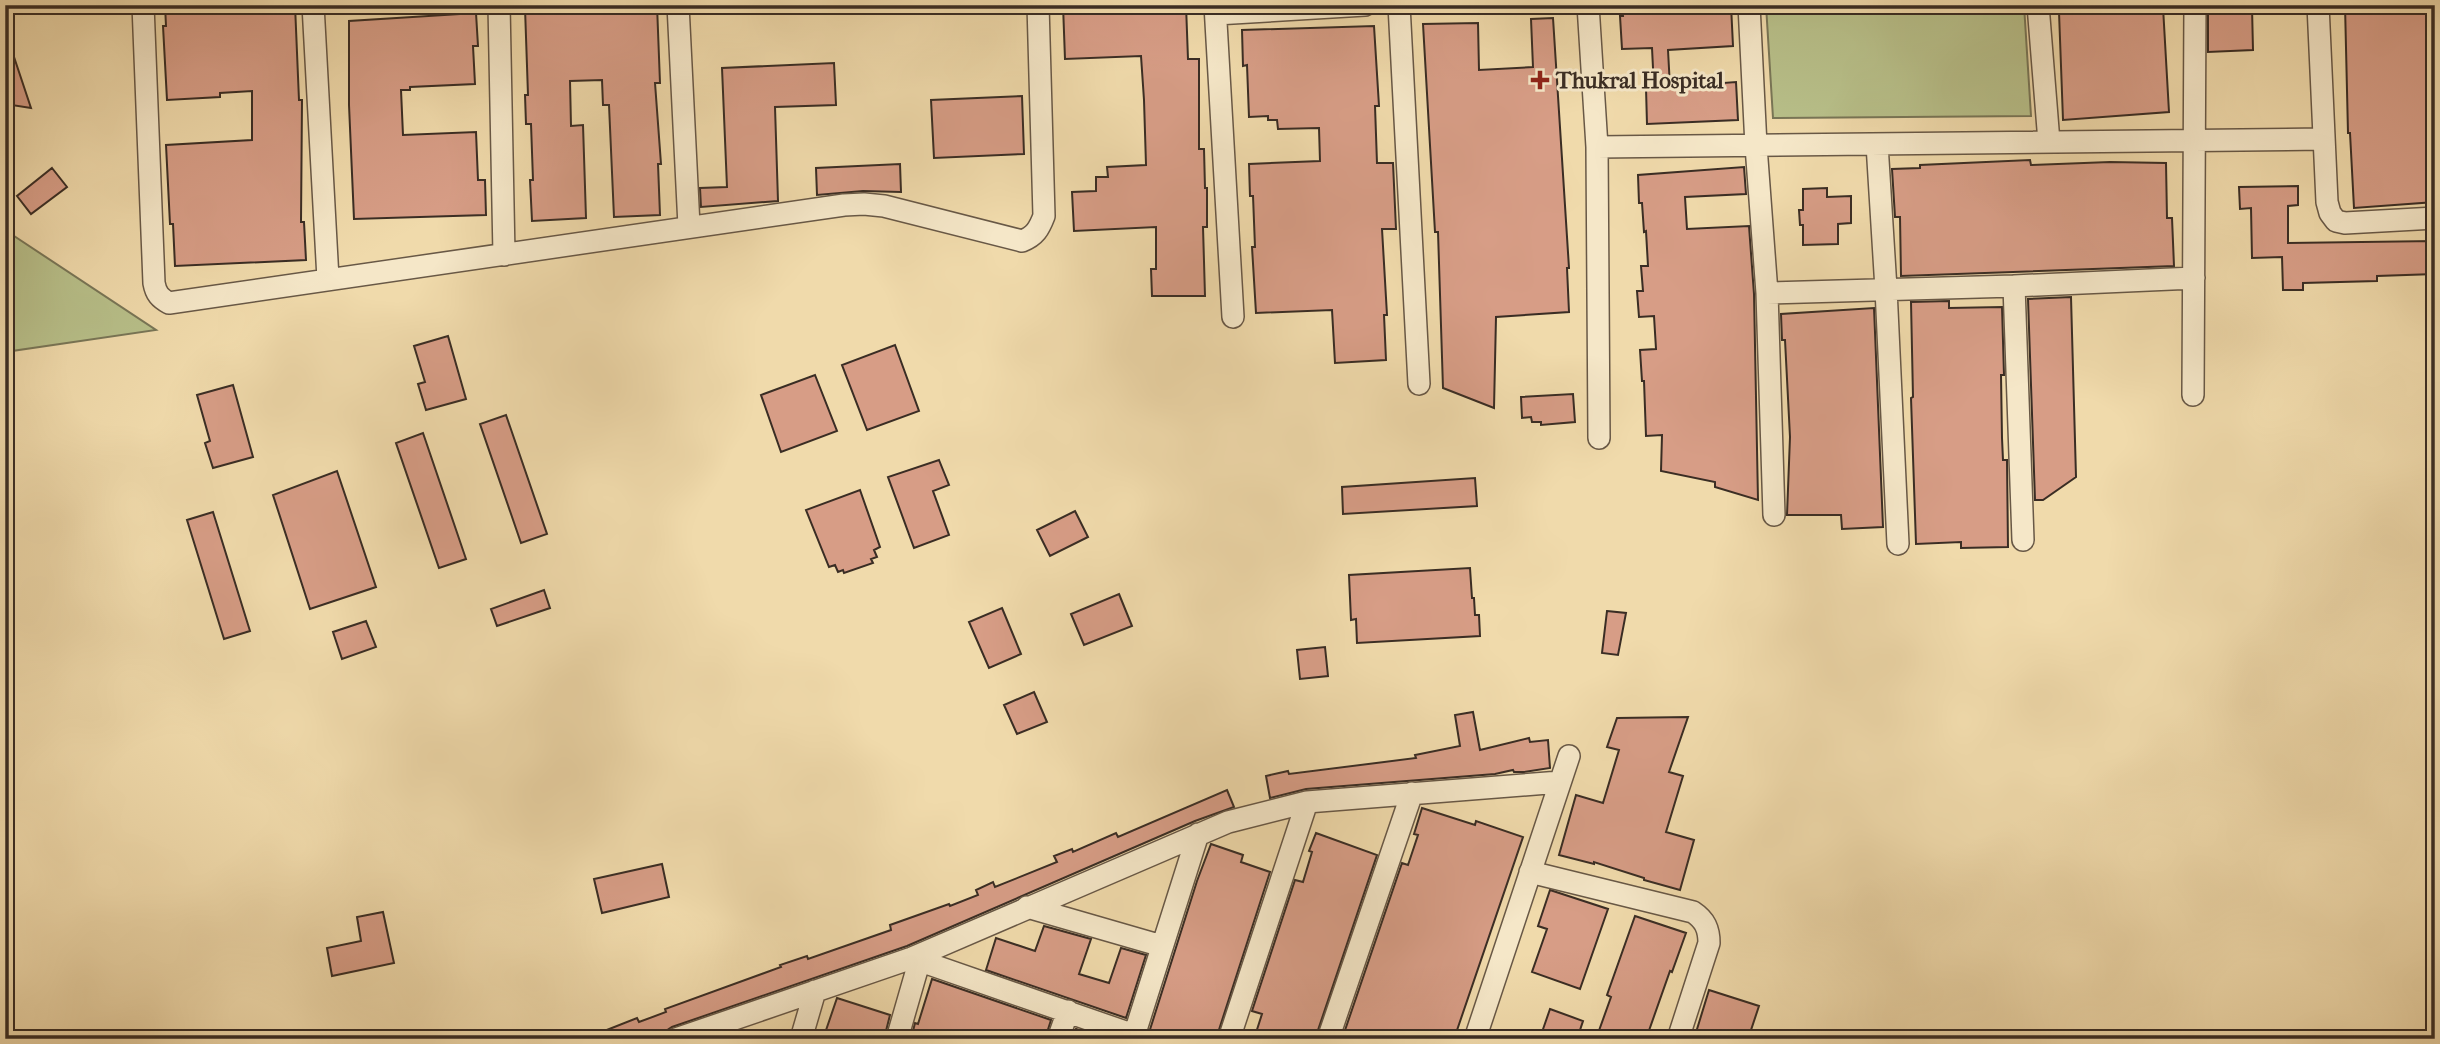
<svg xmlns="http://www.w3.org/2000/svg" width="2440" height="1044" font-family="'IM FELL French Canon',serif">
<rect width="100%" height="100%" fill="#f0daab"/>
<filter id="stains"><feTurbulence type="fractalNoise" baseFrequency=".00286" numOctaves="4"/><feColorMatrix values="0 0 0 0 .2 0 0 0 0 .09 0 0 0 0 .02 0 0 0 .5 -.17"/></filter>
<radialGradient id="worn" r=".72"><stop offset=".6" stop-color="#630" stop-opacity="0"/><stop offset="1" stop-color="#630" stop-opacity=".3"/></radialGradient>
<path fill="#b8c08a" stroke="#797657" stroke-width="2" d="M1766,5H2024L2031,116L1773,118Z
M5,230L156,330L5,352Z"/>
<path fill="#d79d86" stroke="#3a2d24" stroke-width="2" d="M165,5H295L299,100H302L301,222H304L306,260L175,266L173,224H170L166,145L252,140V91L220,93V97L167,100L163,26H166Z
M657,5L660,83H655L661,164H658L660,215L614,217L609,105H603L602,80L570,81L571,126L583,125L586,218L532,221L530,180H533L531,124H526L525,95H528L525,8Z
M1063,5H1186L1188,59H1199V149H1204L1205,188H1207V227H1203L1205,296H1152L1151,269H1156V227L1074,231L1072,192L1096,191V177H1108L1107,167L1146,165L1144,100L1141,56L1065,59Z
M1622,5H1731L1733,46L1668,50L1670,87L1736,82L1738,120L1647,124L1646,88H1654L1652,48L1622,49L1620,16H1623Z
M2345,5H2435V202L2354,208L2350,133H2348Z
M2163,7L2169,112L2063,120L2059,12Z
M2252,7L2253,50L2208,52V8Z
M476,13L478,46H473L475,84L410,87V90H401L403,135L476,132L478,180H485L486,215L354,219L349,105V21Z
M1553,18L1569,268H1567L1569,312L1496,317L1494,408L1443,388L1438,232H1435L1423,24L1478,23L1479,70L1533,67L1531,19Z
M1374,26L1379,106H1375L1377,163H1393L1396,229H1382L1387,315H1384L1386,360L1335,363L1332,310L1256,313L1252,247H1255L1253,196H1250L1249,164L1320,161L1319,128L1278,129L1277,120H1268V116L1249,117L1247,65L1243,66L1242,30Z
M5,39H8L31,108L5,104Z
M834,63L836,105L775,107L778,201L701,207L700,188L727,187L722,68Z
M1022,96L1024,154L934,158L931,100Z
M2030,160L2031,165L2110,162L2166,163L2167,218H2172L2174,266L1901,276L1900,217H1895L1892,169L1920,168V165Z
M900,164L901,192L863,191L817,195L816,168Z
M1744,167L1746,194L1685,197L1687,229L1749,226L1754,294L1758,500L1715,487V482L1661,471L1662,435L1646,436L1644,381H1642L1640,350L1656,349L1654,316L1639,317L1637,291H1643L1641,266H1648L1646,231L1644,232L1642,203H1639L1638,175Z
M52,168L67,187L31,214L17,196Z
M2298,186V205L2288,206V243L2435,241V274L2377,276V281L2303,283V290H2283L2282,257L2252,258L2251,208L2240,209L2239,187Z
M1827,188V197L1851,196V223L1838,224V244L1803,245V225H1800L1799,210H1803V189Z
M2071,297L2076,477L2043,500H2035L2028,299Z
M1949,301V308L2002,307L2004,375H2001L2002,438L2003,460H2007L2008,547L1961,548V542L1916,544L1911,398L1913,397L1911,302Z
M1874,308L1883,527L1842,529L1841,515H1787L1790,437L1785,340H1782L1781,314Z
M448,336L466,399L426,410L418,384L425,382L414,346Z
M895,345L919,411L867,430L842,365Z
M815,375L837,431L781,452L761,395Z
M233,385L253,457L213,468L205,443L210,441L197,395Z
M1573,394L1575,422L1541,425V422H1532L1531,417L1522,418L1521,397Z
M506,415L547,534L521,543L480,424Z
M423,433L466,559L439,568L396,443Z
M939,460L949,485L933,491L949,535L914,548L888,477Z
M337,471L376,587L310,609L273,495Z
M1475,478L1477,506L1343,514L1342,487Z
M860,490L880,547L874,550L877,557L871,559L873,563L844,573L843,570L838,572L835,565L829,567L806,510Z
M1075,511L1088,537L1050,556L1037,530Z
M213,512L250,631L224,639L187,520Z
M1470,568L1472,598H1474L1475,615H1479L1480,636L1357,643L1356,619L1351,620L1349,575Z
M544,590L550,608L497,626L491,609Z
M1119,594L1132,626L1084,645L1071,614Z
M1002,608L1021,654L989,668L969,622Z
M1607,611L1626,613L1618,655L1602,653Z
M366,621L376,647L342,659L333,632Z
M1325,647L1328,676L1300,679L1297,650Z
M1034,692L1047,722L1017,734L1004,705Z
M1473,712L1480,750L1529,738L1530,742L1548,740L1550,768L1524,772H1514L1513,770L1495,774L1306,789L1270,798L1266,776L1288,771L1289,774L1416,758L1415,755L1460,746L1455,715Z
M1688,717L1669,772L1683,776L1666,832L1694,840L1680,890L1644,880V878L1594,862V864L1559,855L1576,795L1603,803L1619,750L1607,747L1617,718Z
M1227,790L1234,807L1195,821L907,946L672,1027L666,1031L663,1039H589V1037L637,1018L639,1022L666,1012L665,1009L781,967L780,965L807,956L808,959L891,930L890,925L949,904L950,906L978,895L976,890L993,882L995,887L1057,862L1054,856L1072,849L1073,852L1116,833L1118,837Z
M1422,808L1475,825L1476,821L1523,837L1454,1039H1342L1402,863L1408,865L1418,835L1414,834Z
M1316,833L1377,855L1315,1039H1254L1262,1014L1252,1011L1295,880L1303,882L1312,852L1309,851Z
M1211,844L1243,855L1241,862L1270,872L1216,1039H1147L1197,881Z
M662,864L669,897L602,913L594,879Z
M1550,890L1608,909L1580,989L1532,972L1547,929L1538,926Z
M383,912L394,963L332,976L327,948L361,941L357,917Z
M1635,916L1686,933L1672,972L1670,971L1646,1039H1596L1611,997L1607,995Z
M1044,926L1091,939L1079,974L1109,983L1121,948L1146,955L1126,1018L986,970L996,938L1035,951Z
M932,979L1051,1020L1045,1039H911L915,1023L918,1024Z
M1709,990L1759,1006L1748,1039H1694Z
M837,998L890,1015L884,1039H823Z
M1550,1009L1583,1021L1577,1039H1553L1541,1035Z
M1076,1029L1105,1039H1072Z"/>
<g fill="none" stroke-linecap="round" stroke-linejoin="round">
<g stroke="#685846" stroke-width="24">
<path id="minor" d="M143,5L154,283C156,294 160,298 169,303L844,205L864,204L884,206L1022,241C1035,236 1039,229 1044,216L1038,5
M313,5L328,279
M499,5L504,255
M678,5L689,226
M1215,5L1233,317
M1399,5L1419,384
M1588,5L1597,147L1599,438
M1749,5L1756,146L1767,293L1774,515
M2038,5L2049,142
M2318,5L2327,202L2330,213L2336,221L2345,223L2435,218
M1216,14L1365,5
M1877,144L1886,289L1898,544
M1597,147L2324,139
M2014,286L2023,540
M1767,293L2014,286L2194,278
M2193,395L2195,5
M1530,872L1693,912C1705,920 1709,929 1709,943L1678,1039
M1027,907L1162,946
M912,958L1134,1035
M676,1039L912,958L1228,822L1307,802L1560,782
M801,1039L815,991
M897,1039L920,959
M1058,1039L1068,1011
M1133,1039L1198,834
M1229,1039L1307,802
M1328,1039L1412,793
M1475,1039L1569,756"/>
</g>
<use href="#minor" stroke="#f5e7c8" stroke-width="21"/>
</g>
<path fill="#8f2418" stroke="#f5e7c8" stroke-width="2.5" d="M1536.5 69.5h7v7h7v7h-7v7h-7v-7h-7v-7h7z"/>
<g text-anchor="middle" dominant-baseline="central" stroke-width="6" stroke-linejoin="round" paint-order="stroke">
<g font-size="23" font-weight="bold" fill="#3a2d24" stroke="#f5e7c8" text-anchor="start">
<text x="1556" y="80">Thukral Hospital</text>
</g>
</g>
<rect width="2440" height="1044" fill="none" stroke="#f0daab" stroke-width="28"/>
<rect x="7" y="7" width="2426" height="1030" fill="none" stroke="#3a2d24" stroke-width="3.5"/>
<rect x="14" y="14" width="2412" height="1016" fill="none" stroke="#3a2d24" stroke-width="2"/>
<rect width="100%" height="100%" filter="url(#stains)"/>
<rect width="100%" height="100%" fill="url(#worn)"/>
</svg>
